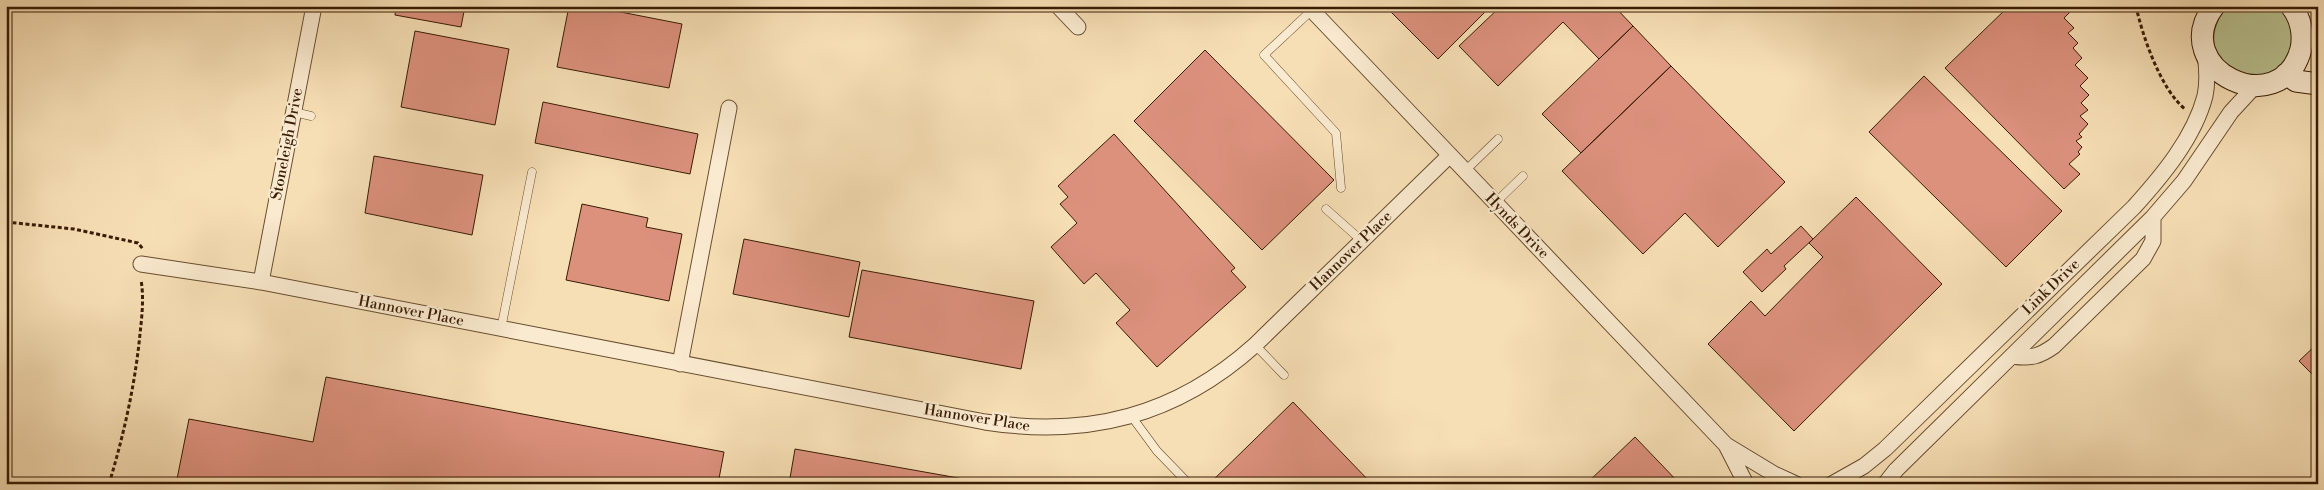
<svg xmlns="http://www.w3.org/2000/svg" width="2324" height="490" font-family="'Libre Bodoni',serif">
<rect width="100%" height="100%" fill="#f7dfb5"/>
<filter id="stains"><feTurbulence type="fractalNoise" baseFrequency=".004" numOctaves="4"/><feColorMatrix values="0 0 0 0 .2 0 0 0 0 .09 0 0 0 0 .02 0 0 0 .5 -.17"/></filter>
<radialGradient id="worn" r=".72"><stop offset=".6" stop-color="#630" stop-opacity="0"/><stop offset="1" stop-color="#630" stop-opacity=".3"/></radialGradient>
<path fill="#b9c290" stroke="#786f4a" d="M2226,6H2280C2289,15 2295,33 2292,45C2277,100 2197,74 2217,23C2220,16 2221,11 2226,6Z"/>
<path fill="#dc917d" stroke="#381c04" d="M396,6H465L461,27L395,15Z
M569,6H590L682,24L669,88L557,67Z
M1385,6H1491L1438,59Z
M1501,6H1614L1633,26L1599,59L1563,22L1498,86L1459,46Z
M2009,6H2068L2072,10L2064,18L2074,28L2068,33L2078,43L2073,48L2082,58L2075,65L2088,78L2080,86L2089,95L2081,103L2088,110L2080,116L2088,124L2079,134L2082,137L2076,141L2082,147L2078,152L2080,154L2069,164L2080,174L2064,189L1945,68Z
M1633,26L1671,66L1581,153L1542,114Z
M415,31L509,49L495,125L401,107Z
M1205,50L1334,180L1262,250L1134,121Z
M1671,66L1785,182L1718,247L1685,213L1643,254L1562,171Z
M1924,76L2062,211L2006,267L1869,132Z
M543,102L698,134L690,174L535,143Z
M1114,134L1235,268L1231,271L1246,287L1157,367L1116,323L1130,310L1096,273L1084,284L1051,247L1077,223L1060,204L1068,197L1058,186Z
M374,156L483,175L472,235L365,213Z
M1856,197L1942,284L1794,431L1708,344L1751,301L1765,316L1823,257L1809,243Z
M582,204L648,218L646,227L682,234L669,301L566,280Z
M1801,226L1813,239L1784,266L1786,269L1762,292L1743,272L1767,249L1771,254Z
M744,239L860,262L849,317L733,294Z
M862,270L1034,301L1021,369L849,337Z
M2318,343V380L2299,361Z
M326,377L724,452L718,484H176L189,419L313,442Z
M1293,402L1372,484H1209Z
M1635,437L1680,484H1586Z
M795,449L992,484H789Z"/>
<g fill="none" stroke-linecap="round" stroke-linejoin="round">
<g stroke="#684d30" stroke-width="9">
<path id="lane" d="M1312,10L1264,55L1336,133L1341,188
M294,112L311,116
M1465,171L1498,139
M1495,203L1523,176
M1326,209L1362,241
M501,329L532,172
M1255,345L1284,375
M1132,417L1157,451L1189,484"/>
</g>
<g stroke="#684d30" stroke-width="17">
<path id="street" d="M1058,6L1078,27
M1308,6L1726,445L1774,474L1796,484
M141,264L261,282L985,422C1088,438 1176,416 1255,345L1450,155
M261,282L314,6
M2013,356C2031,359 2040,356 2054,346L2143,259L2153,241V217
M680,364L729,108
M1726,445L1746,484
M1832,484L1864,466L1885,449L2134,207C2162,176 2194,138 2205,96C2208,82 2207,68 2205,54
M1885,484L1896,470L2153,217L2184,181L2231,112L2255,86"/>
</g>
<g stroke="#381c04" stroke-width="23">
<path id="secondary" d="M2214,6C2166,70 2281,124 2301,49C2304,35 2301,18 2291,6
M2286,74L2296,81L2318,84"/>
</g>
<path stroke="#381c04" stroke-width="3" stroke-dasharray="4 2.5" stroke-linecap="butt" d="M2136,6C2142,35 2161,90 2185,109
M6,222L74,229L138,243L143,249
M109,484C124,434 135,385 140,334C142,316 144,297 141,280"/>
<use href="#lane" stroke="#faeacf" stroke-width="8"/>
<use href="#street" stroke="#faeacf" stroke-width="15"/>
<use href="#secondary" stroke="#faeacf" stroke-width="21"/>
</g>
<g text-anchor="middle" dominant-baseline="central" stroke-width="4.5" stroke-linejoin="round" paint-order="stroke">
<g font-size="15" fill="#381c04" stroke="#faeacf">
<text transform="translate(287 144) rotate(-79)">Stoneleigh Drive</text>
<text transform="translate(1517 226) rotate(46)">Hynds Drive</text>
<text transform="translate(1351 251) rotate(-44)">Hannover Place</text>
<text transform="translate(2051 287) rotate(-44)">Link Drive</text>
<text transform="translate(411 311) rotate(11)">Hannover Place</text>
<text transform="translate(977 418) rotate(9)">Hannover Place</text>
</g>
</g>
<rect width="2324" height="490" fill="none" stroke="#f7dfb5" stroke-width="25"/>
<rect x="8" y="8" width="2309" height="475" fill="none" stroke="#381c04" stroke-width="2.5"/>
<rect x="12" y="12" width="2299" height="465" fill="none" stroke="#381c04"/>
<rect width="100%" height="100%" filter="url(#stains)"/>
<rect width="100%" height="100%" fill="url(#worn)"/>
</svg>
